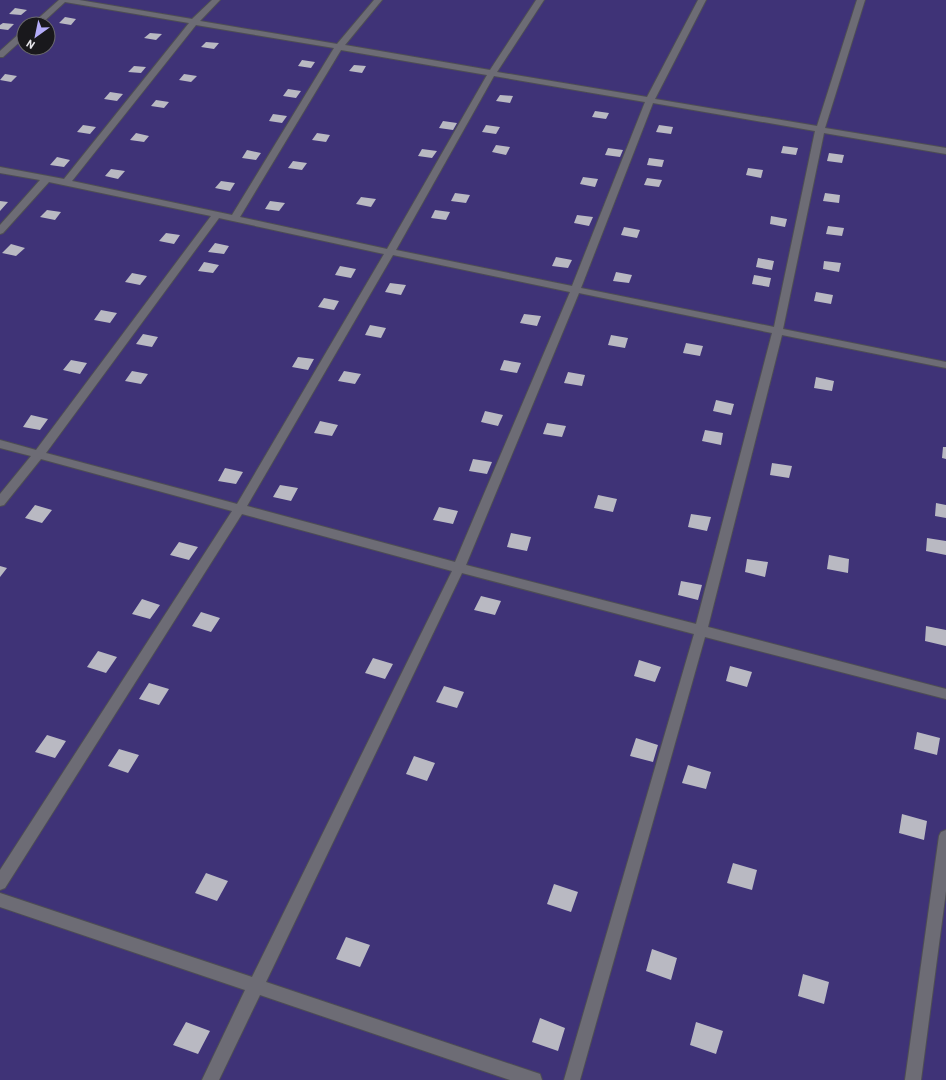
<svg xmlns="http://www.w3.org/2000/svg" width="946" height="1080" font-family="Barlow,sans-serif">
<rect width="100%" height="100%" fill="#303037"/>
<path fill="#3f3377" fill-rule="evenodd" d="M0,0H946V1080H0ZM24,24H48V48H24Z"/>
<path fill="#b9b9c2" d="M15,8L27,10L21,15L9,14Z
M65,17L76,19L71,25L59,23Z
M3,23L14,24L8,30L0,29V25Z
M150,33L162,34L156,40L144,38Z
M206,42L219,43L214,49L201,47Z
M48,45L50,46L44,52L32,50L34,48H48Z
M302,60L315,62L311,68L298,66Z
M354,65L366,66L362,73L349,71Z
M134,66L146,67L141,73L128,72Z
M5,74L17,76L11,82L0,80Z
M184,74L197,76L191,82L179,80Z
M288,89L301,91L296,98L283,96Z
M110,92L123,94L117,101L104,99Z
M500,95L513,96L510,103L496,101Z
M156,100L169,102L164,108L151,106Z
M595,111L609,113L606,119L592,117Z
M273,114L287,116L282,123L269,121Z
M443,121L457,123L453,130L439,128Z
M83,125L96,127L90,134L77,132Z
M486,125L500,127L496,134L482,132Z
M659,125L673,127L671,134L656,132Z
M136,133L149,136L144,142L130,140Z
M317,133L330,135L326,142L312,140Z
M496,145L510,147L506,155L492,152Z
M783,146L798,148L796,155L781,153Z
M608,148L623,150L620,157L605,155Z
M422,149L437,151L432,158L418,156Z
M247,150L261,153L256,160L242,158Z
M829,153L844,155L842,163L827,161Z
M57,157L70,160L64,167L50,165Z
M649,158L664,160L662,167L647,165Z
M293,161L307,163L302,170L288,168Z
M748,168L763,170L761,178L746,175Z
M111,169L125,171L118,179L105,176Z
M583,177L598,179L595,187L580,184Z
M647,178L662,180L659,187L644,185Z
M221,181L235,183L230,191L215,188Z
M455,193L470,195L466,203L451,201Z
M825,193L840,195L839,203L823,201Z
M361,197L376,199L371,207L356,204Z
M0,201L8,202L0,211Z
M270,201L285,203L279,211L265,209Z
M47,210L61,212L55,220L40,217Z
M435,210L450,212L446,220L431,218Z
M577,215L593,217L589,226L574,223Z
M771,216L787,219L785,227L770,224Z
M828,226L844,228L842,236L826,234Z
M624,227L640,230L637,238L621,235Z
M166,233L180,235L174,244L159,241Z
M215,243L229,246L224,254L208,252Z
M11,244L25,248L16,256L2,253Z
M556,257L572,260L568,268L552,266Z
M758,258L774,261L772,270L756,267Z
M824,261L841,263L839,272L823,269Z
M204,262L219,265L213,273L198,271Z
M340,266L356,269L351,278L335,275Z
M616,272L632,275L629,283L613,281Z
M132,273L147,276L140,285L125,282Z
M754,275L771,278L769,287L752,284Z
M390,283L406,285L401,295L385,292Z
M816,292L833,295L831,304L814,301Z
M324,298L339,301L334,310L318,307Z
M101,310L117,313L110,323L94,320Z
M524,314L541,316L537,326L520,323Z
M370,325L386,328L381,338L365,335Z
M143,334L158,337L152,347L136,344Z
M611,335L628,338L625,348L608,345Z
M686,343L703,346L700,356L683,353Z
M298,357L314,359L308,370L292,367Z
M71,360L87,363L80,374L63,370Z
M504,360L521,363L517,373L500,370Z
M132,371L148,374L141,384L125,381Z
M344,371L361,374L355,384L338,381Z
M568,372L585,375L582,386L564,383Z
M816,377L834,381L832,391L814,388Z
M716,400L734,404L731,415L713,411Z
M485,411L503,415L498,426L481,422Z
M31,415L48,419L40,430L23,427Z
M320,421L338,425L332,436L314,433Z
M547,423L566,426L562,437L543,434Z
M705,430L723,433L721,445L702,441Z
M943,447H946V459L942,458Z
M473,459L492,462L487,474L469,471Z
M772,463L792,466L789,478L770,475Z
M225,468L243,472L236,484L218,481Z
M280,485L298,488L291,501L273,497Z
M598,495L617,499L613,512L594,508Z
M936,503L946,505V518L935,516Z
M35,505L52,510L42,523L25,518Z
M439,507L458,511L453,524L433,520Z
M691,514L711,517L707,531L688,527Z
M511,533L531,537L527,551L507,547Z
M927,538L946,541V555L926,551Z
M179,542L198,547L189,560L170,555Z
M829,555L849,559L848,573L827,569Z
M747,559L768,562L765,577L745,572Z
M0,566L7,568L0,577Z
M681,581L702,585L698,600L678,595Z
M481,596L501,601L495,615L474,610Z
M142,599L160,605L150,619L132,614Z
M201,612L220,618L211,632L192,626Z
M926,626L946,630V646L925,641Z
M98,651L117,657L106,673L87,667Z
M373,658L393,664L385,679L365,673Z
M639,660L661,667L655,682L634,676Z
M730,666L752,672L747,687L726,681Z
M149,683L169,689L159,705L139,699Z
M444,686L464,692L457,708L436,702Z
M917,732L940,738L937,755L914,749Z
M47,735L66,741L55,758L35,752Z
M636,738L658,745L653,762L630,756Z
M119,749L139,755L128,773L108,766Z
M414,756L435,763L427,781L406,774Z
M688,765L711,772L706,789L682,783Z
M902,814L927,821L924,840L899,833Z
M733,863L757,870L752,890L727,883Z
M206,873L228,881L217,901L195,893Z
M554,884L578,892L571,912L547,904Z
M346,937L370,945L360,967L336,959Z
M652,949L677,958L671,980L646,971Z
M803,974L829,982L824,1004L798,996Z
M540,1018L565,1028L558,1051L532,1042Z
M186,1022L210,1031L198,1054L173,1045Z
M696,1022L723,1031L716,1054L690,1045Z"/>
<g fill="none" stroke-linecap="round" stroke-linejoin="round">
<g stroke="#4e4e54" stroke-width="2">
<path id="lane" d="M59,0H79L192,19L212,0H220L200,21L337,44L374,0H382L345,45L490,70L536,0H544L497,72L647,97L698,0H706L655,99L817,126L857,0H865L825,128L946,148V154L824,133L783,329L946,362V368L782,335L708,627L946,689V699L705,637L580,1080H564L694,634L462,573L266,982L534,1072L540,1074L542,1080H510L260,995L219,1080H202L245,990L0,907V893L252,977L452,571L242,514L5,888L0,890V870L232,511L41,459L4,505L0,506V494L31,456L0,448V440L36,450L211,216L49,182L3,233L0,234V225L40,180L0,173V167L64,179L189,23L65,2L41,24H32ZM196,25L334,48L232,215L72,181ZM341,50L487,75L387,249L240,217ZM494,76L645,102L572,286L396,250ZM653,103L815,131L774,327L581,288ZM219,218L384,254L237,504L46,453ZM393,255L570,292L455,562L247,506ZM579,293L772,333L696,624L466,565Z
M21,32H24V38L3,57H0V51Z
M946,830V891L921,1080H905L939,836L941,832Z"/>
</g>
<use href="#lane" fill="#6d6c75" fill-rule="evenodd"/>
</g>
<g transform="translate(36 36) rotate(213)"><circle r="19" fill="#19181c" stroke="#6c6b6f"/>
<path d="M0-3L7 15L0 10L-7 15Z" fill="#b4acf9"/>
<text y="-6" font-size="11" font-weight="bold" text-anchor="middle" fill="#e8e7ec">N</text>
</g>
</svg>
